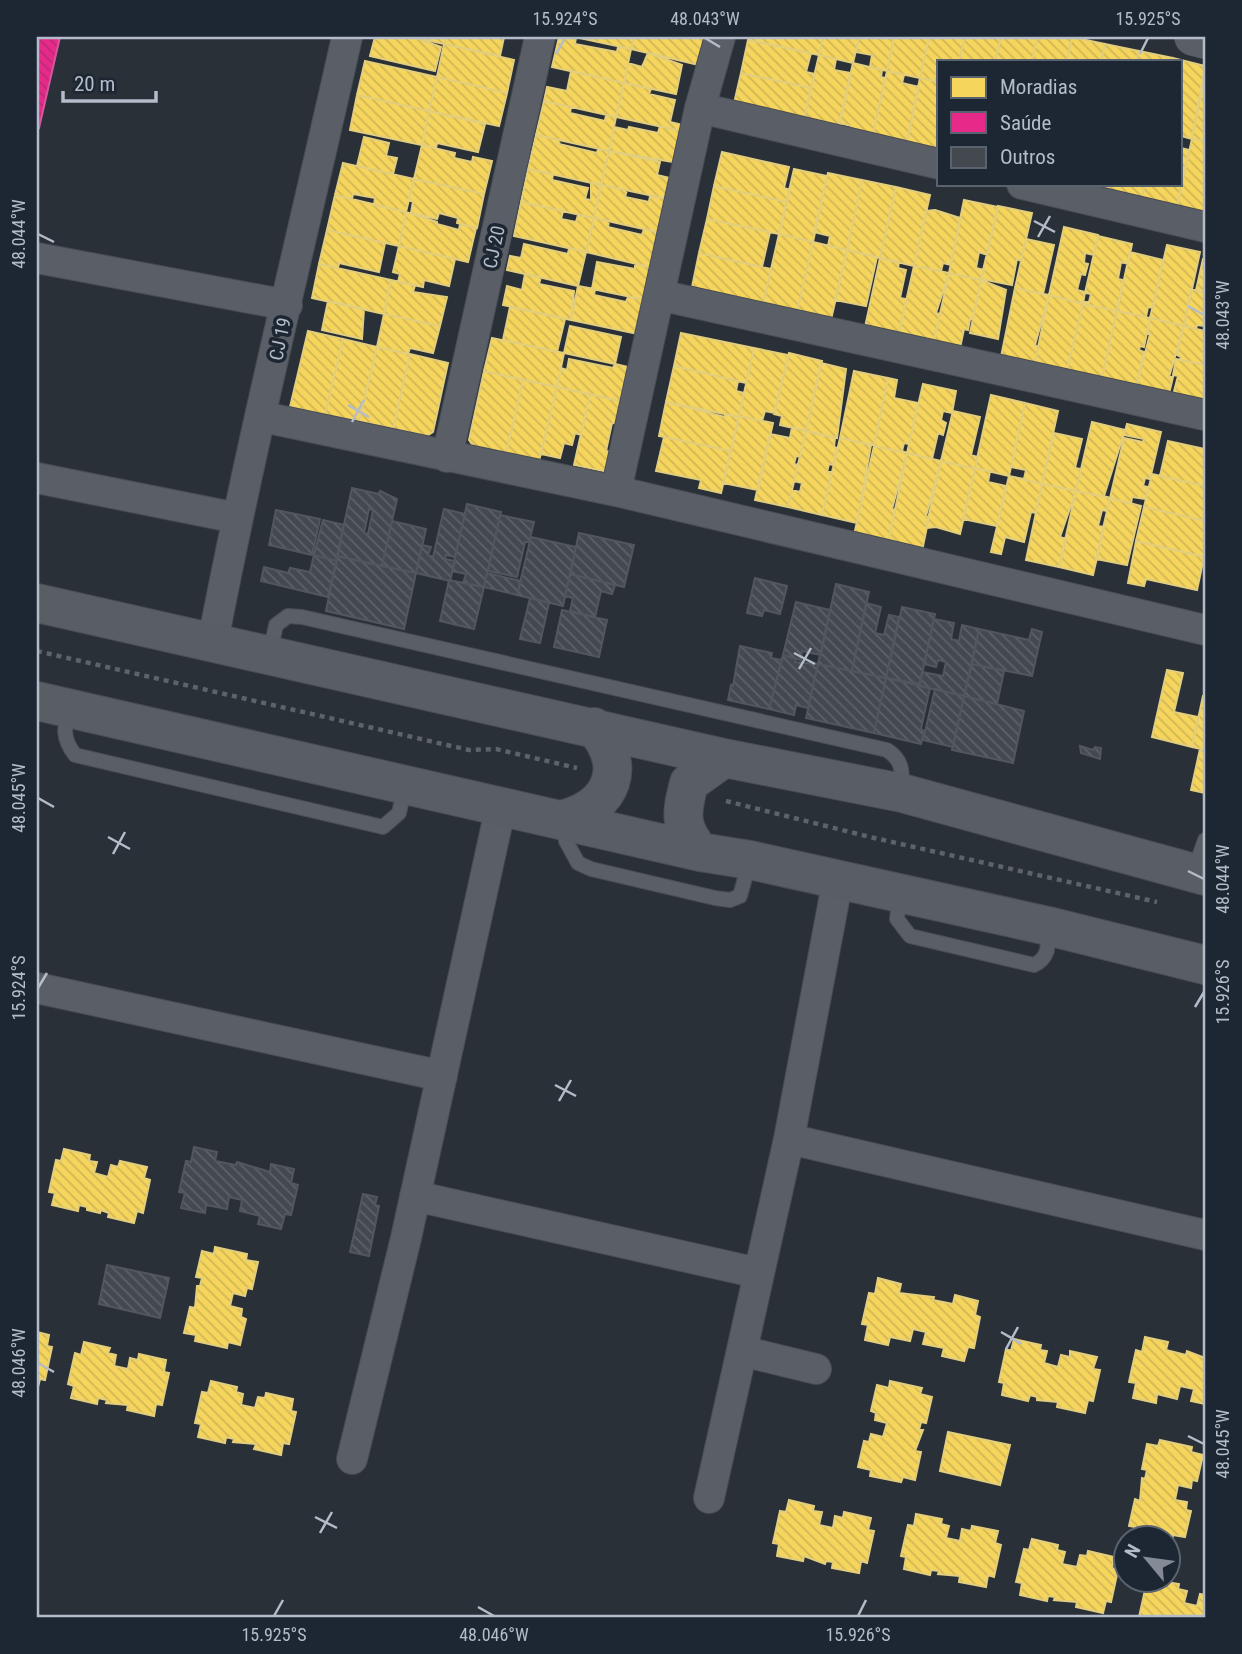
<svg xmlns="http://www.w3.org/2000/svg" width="1242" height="1654" font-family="'Roboto Condensed',sans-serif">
<defs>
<pattern id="homes-back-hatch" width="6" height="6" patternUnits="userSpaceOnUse" patternTransform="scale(1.75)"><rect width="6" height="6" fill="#f6d55c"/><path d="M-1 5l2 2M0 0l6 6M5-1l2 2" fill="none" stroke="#d0b656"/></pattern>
<pattern id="health-back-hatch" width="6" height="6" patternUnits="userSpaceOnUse" patternTransform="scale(1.75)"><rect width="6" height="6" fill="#e7298a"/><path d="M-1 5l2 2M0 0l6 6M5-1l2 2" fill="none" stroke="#bb2d76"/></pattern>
<pattern id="building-back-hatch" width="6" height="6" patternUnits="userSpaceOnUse" patternTransform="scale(1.75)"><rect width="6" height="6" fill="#444950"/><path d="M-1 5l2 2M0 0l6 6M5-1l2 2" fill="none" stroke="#5d6168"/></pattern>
</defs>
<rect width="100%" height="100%" fill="#2a3038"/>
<path fill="url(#homes-back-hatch)" stroke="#e2ce7d" stroke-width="2" d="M375,37H413L441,47L435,71L370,56Z
M413,37H446L444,44Z
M446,37H504L500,56L444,44Z
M559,37H576L575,44L617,52L618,47L631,49L624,83L552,67Z
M575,37H634L631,49Z
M634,37H710L703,66L631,49Z
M749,37H823L819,55L748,40Z
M823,37H859L853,63L819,55Z
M859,37H894L887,71L870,67L872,55L856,52Z
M894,37H929L920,78L887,71Z
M929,37H965L959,61H939L935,81L920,78Z
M965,37H1001L995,61H959Z
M1001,37H1037L1032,61H995Z
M1037,37H1072L1067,61H1032Z
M1072,37L1105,44L1101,61H1067Z
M748,40L811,53L806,72L815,74L811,88L741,73Z
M444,44L514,60L507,93L437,77Z
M1105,44L1139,51L1136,61H1101Z
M1139,51L1173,58L1172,61H1136Z
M648,53L682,65L676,94L624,83L628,63L642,67Z
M819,55L836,59L834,70L851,73L837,136L802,128Z
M1173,58L1205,66L1192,139L1181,136V61H1172Z
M365,61L437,77L429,111L357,95Z
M853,63L882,70L881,77L885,78L871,143L849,138L851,126L839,123Z
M571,71L624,83L616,117L544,101L547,87L567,91Z
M887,71L904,75L902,83L919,87L905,150L871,143Z
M741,73L811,88L802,128L732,112Z
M1205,75V141L1192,139Z
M437,77L507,93L499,126L429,111Z
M920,78L939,82V152L905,150Z
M624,83L651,89L649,94L675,100L670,122L687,126L686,132L616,117Z
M357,95L429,111L422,145L350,130Z
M544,101L571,107L570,113L605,121L606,115L616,117L609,151L536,135Z
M429,111L485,124L478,152L437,143L436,148L422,145Z
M660,126L686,132L679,163L609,151L614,127L628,130L629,127L658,133Z
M536,135L560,140L559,144L597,153L598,149L609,151L601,185L528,169Z
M364,137L389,143L386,156L397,158L393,174L357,166Z
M1192,139L1205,141V217L1176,211Z
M422,145L455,153L454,158L472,162L473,157L492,161L484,194L414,179Z
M1181,148L1189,150L1176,211L1141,203L1145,184H1181Z
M609,151L660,162L657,175L678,180L673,200L601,185Z
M722,152L789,167L784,188L790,190L787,202L714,186Z
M343,163L414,179L406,212L374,205L375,198L353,194L352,199L335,195Z
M528,169L553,174L552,180L588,188L585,199L591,200V183L601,185L594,218L521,202Z
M794,169L827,176L813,242L779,234Z
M828,173L862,180L847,250L828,246L830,236L814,232Z
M414,179L484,194L477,228L457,223L458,218L439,213L437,219L411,213L413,201L409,200Z
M862,180L896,187L880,258L847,250Z
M1075,184H1110L1108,196Z
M1110,184H1145L1141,203L1108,196Z
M601,185L627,190L625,197L649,202L650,196L673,200L666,234L594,218Z
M714,186L787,202L779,234L707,219Z
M896,187L930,195L914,266L880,258Z
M335,195L406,212L399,246L327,230Z
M964,200L998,207L987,255L979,252L976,268L984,270L981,280L949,273Z
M521,202L563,211L561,219L576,222L578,215L594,218L586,252L514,236Z
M998,206L1032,213L1021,261L1017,259L1012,285L981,279Z
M935,210L960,218L951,265L943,263L941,271L914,266L926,211Z
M406,212L437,222V224L459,230L460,224L476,228L468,262L399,246Z
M594,218L609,221L608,227L642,235L644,229L666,234L658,269L586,252Z
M707,219L770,232L762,267L699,253Z
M1064,227L1098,235L1094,255L1085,253L1084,263L1088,264L1085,275L1081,274L1077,290L1085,292L1083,304L1049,295Z
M327,230L385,243L379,272L339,263L338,268L319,264Z
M779,234L813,242L796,316L762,309Z
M1098,236L1132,244L1128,264L1121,262L1118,279L1123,280L1117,311L1083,304V301L1089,302L1091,294L1085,293Z
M1026,239L1054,245L1043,294L1015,288Z
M813,242L847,250L830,324L796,316Z
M524,244L568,254L569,248L586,252L578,286L507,270L510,256L521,258Z
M1167,245L1200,252L1184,326L1150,318Z
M399,246L455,259L449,286L424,280L423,287L398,282L400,274L393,272Z
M847,250L877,257L866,306L835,300Z
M1130,252L1163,260L1153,308L1148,307L1146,317L1117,311Z
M699,253L771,269L762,309L692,287Z
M880,258L899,262L898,268L906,270L900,298L906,299L899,335L865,327Z
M1203,259H1205V293L1196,290Z
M597,262L635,269V264L658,269L651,301L592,289Z
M319,264L391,280L384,314L312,298Z
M914,266L949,273L936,313L940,314L932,349L897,341Z
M949,273L981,280L973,320L970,319L968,330L964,329L960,348L934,341Z
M525,274L541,277L539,284L574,291L571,320L503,305L507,286L522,290Z
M391,280L415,285L413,292L447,297L440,326L384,314Z
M981,280L1006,290L998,339L970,333Z
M578,286L595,289L594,295L626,302L628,297L651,301L643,335L571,320Z
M1015,288L1049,295L1035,345L1038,347L1033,371L1001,357Z
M1191,289L1205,293V326L1197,325L1196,329L1184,326Z
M1049,295L1083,304L1065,378L1033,371Z
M328,301L364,309L362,339L322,330Z
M1083,304L1117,311L1100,387L1065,379Z
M510,307L565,319L557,352L503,340Z
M1117,311L1150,318L1144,347L1140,346L1139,350L1144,352L1135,392L1100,386Z
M384,314L440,326L433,353L410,348L408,354L377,347Z
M1150,318L1184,326L1169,377H1173L1169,394L1135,392L1150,334H1147Z
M570,326L621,337L615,364L564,353Z
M1184,326L1205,331V365L1180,360L1181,357L1177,355Z
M308,331L343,339L325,415L290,407Z
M681,333L754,348L746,383L674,366Z
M492,338L564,353L557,387L484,371Z
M343,339L377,347L359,421L325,415Z
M377,347L410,354L393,429L359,421Z
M754,348L788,355L775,413L765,411L762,421L739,416Z
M789,353L822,361L806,431L780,425L782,416L774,414Z
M410,354L448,363L433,432L427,436L393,429Z
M569,359L613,368L615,364L636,369L628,403L557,387L561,368L567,370Z
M1176,359L1205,365V401L1173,395L1178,376L1173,375Z
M821,363L846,369L837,438L806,431Z
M674,366L738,381L736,391L744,393L739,417L666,402Z
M484,371L523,380L506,454L474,447L469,440Z
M854,371L888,378L874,445L840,438Z
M888,378L897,380L894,398L918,403L909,444L904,443L902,451L907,453L874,446Z
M523,380L557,387L539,461L506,454Z
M923,384L956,391L952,413L943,411L941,420L946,423L943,435L938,433L932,459L907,453Z
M557,387L590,394L581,435L575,433L572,445L564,443L560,458L541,454Z
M590,394L624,402L619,424L612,423L606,451L612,452L608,472L574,465Z
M991,395L1025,403L1009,476L975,468Z
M666,402L725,417V414L739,417L731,451L659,436Z
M1025,403L1058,411L1042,484L1009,476L1024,479L1026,470L1011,467Z
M953,411L980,417L971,455L977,457L975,469L941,461Z
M739,416L773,423L758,490L723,483Z
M1092,422L1125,430L1104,496L1110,498L1076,491Z
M1127,424L1161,432L1150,479L1145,478L1143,486L1148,487L1146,499L1132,497L1131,504L1110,498L1124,438L1143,442L1144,439L1124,435Z
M792,427L806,431L800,457L796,456L794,464L798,465L788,507L755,500L770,434L790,438Z
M806,431L835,438L834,447L837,448L833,465L829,464L827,472H832L822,515L788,507L792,490L800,492L802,483L794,481Z
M1054,433L1082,439L1075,468L1081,469L1076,491L1042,484Z
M664,437L731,451L721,493L699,488L701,480L656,471Z
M840,438L871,445L857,523L822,515Z
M1168,441L1205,449V486L1160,476Z
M874,446L907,453L892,509L895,510L888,543L854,535Z
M907,453L941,461L926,516L929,517L922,551L888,543Z
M941,461L975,469L960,534L936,527L926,528Z
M975,468L990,471L988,482L1006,486L997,526L963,519Z
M1152,474L1205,486V521L1144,507Z
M1009,476L1042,484L1036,513L1031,512L1024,542L1005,537L1001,554L991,552Z
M1042,484L1076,491L1060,537L1066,539L1059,567L1026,560Z
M1076,491L1110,498L1107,511L1102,510L1098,526L1104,527L1093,575L1059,567Z
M1110,498L1141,506L1127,565L1096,559Z
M1144,507L1205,521V557L1136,541Z
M1136,541L1204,557L1197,590L1146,579L1144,586L1128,583Z
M1167,670L1183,673L1174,712L1198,717L1192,747L1152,737Z
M1203,696H1205V750L1192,747Z
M1200,749L1205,750V793L1191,790Z
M64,1149L90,1155L89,1161L97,1162L94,1173L108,1177L111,1165L118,1167L120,1161L147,1167L144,1178L150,1180L143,1213L137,1211L134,1223L108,1217L109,1213L101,1210L100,1213L87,1210V1207L79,1205L78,1211L52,1205L55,1193L49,1192L56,1160L61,1161Z
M215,1247L247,1254L246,1260L258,1262L252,1289L247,1288L245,1296L233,1293L230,1306L242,1309L241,1317L246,1319L240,1345L228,1342L227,1348L195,1341L196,1335L184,1333L190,1307L195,1308L197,1286H200L202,1278L196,1277L202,1251L214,1254Z
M878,1278L901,1284L899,1293L934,1297L933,1300L953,1304L955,1295L978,1301L975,1315L980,1317L974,1348L968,1347L964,1361L942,1356L944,1348L923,1344L926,1332L913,1329L910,1341L890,1337L888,1345L865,1340L868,1325L862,1324L869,1293L875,1294Z
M37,1332L49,1335L47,1346L52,1347L45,1380L40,1379L37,1391Z
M1145,1337L1168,1342L1166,1350L1186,1355L1187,1351L1205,1358V1404L1191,1401L1194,1389L1180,1386L1177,1399L1157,1394L1156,1403L1133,1398L1136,1383L1129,1382L1136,1350L1142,1352Z
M1014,1339L1041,1345L1040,1350L1047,1351L1044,1363L1058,1367L1061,1355L1070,1357V1351L1097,1357L1093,1369L1100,1370L1093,1401L1088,1400L1085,1413L1057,1407L1058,1402L1037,1400V1397L1030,1395L1028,1401L1002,1395L1004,1383L999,1382L1006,1349L1011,1351Z
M84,1342L110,1348L108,1353L116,1355L114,1366L128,1369L130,1358L138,1360L139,1354L166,1360L164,1372L169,1373L162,1405L156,1404L154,1416L127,1410L128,1405L106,1403L107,1400L98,1398L97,1404L71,1398L74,1386L68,1384L75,1353L81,1355Z
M211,1381L237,1387L236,1392L243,1394L241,1405L255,1408L258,1397L265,1398L266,1393L293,1399L291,1411L296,1412L289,1444L283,1443L281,1455L254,1449L256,1444L233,1442L234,1439L226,1437L225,1443L198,1437L201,1424L195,1423L202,1392L208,1393Z
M890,1381L922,1388L920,1394L932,1397L926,1423L921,1422L919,1430H923L915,1451L921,1452L915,1480L903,1477L901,1482L870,1476L871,1470L858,1467L864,1441L869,1442L871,1434L883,1437L887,1423L875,1420L876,1413L871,1411L877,1385L889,1388Z
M948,1432L1010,1445L1000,1485L940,1471Z
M1160,1440L1192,1447L1191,1452L1203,1455L1197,1481L1192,1480L1191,1488L1178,1485L1175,1500L1187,1502L1186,1510L1191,1511L1185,1537L1173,1535L1172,1541L1140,1534L1141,1528L1129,1526L1135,1499L1140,1501L1142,1478L1145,1479L1147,1470L1142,1469L1147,1444L1158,1446Z
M789,1500L814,1506L813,1511L822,1512L819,1525L833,1528L835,1516L843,1518L844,1512L871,1518L868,1530L874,1531L867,1563L861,1561L859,1573L832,1568L833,1562L826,1561L825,1564L804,1556L803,1561L777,1556L779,1544L773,1543L780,1511L786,1512Z
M916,1514L942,1519L941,1524L949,1526L946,1538L960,1541L962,1529L971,1531L972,1526L998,1531L995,1543L1001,1545L994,1577L988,1575L986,1587L959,1582L960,1576L938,1574L939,1571L931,1570L930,1575L904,1569L906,1557L901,1556L908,1525L914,1526Z
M1032,1539L1058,1545L1057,1550L1065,1552L1062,1564L1077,1567L1080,1555L1087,1556L1088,1551L1114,1557L1112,1568L1118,1570L1111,1602L1106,1601L1103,1613L1076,1607L1077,1602L1054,1600L1055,1597L1048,1596L1047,1601L1020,1595L1022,1583L1016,1582L1024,1549L1029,1550Z
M1154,1580L1179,1584L1178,1589L1187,1591L1184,1603L1197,1606L1200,1594L1205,1595V1617H1139L1145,1590L1152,1591Z"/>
<path fill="url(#health-back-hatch)" stroke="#d8559d" stroke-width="2" d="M37,37H60L39,128L37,127Z"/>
<path fill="url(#building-back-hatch)" stroke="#52575f" stroke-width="2" fill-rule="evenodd" d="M352,488L379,494L380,491L397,499L382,566L337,556ZM369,509L373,510L368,534L364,533Z
M467,504L501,512L484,587L463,583L466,574L452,571Z
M444,509L465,514L455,557L446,555L445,559L455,561L450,581L416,573L422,545L431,547L428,555L433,557Z
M276,510L320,519L312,555L269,545Z
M500,515L534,522L529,542H525L517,577L488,571Z
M323,520L344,525L337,561L314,555Z
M392,521L426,529L416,573L382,566Z
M579,533L634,545L624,587L570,574Z
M531,537L576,547L563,606L517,595Z
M314,555L337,561L328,597L261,581L264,567L288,573L290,568L310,572Z
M337,556L416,573L404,629L326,611Z
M487,573L521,581L517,595L484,587Z
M570,574L615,585L612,594L601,591L595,617L570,611L573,598L565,596Z
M755,578L787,586L780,614L764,610L762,616L747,613Z
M449,580L484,587L474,629L440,621Z
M836,584L869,592L852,671L818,664Z
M530,598L549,603L540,643L520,639Z
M796,602L830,610L821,655L802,651L801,660L783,655Z
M866,603L881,607L875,633L884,635L889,615L899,617L886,678L852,671Z
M902,607L935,614L920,684L886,678Z
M562,610L607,620L599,657L554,647Z
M934,619L954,623L951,639L959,641L962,625L979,629L964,696L919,686L922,672L943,676L946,662L938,660L936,667L924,664Z
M979,629L1029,640L1032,629L1042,632L1032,676L972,664Z
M740,646L772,653L771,658L782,660L769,709L728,700L731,685L733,686Z
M783,655L796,659L795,662L818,664L808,708L796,705L794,715L769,709Z
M818,664L886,678L874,733L806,718Z
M972,664L1004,671L997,704L964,696Z
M886,678L930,688L921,729L924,731L921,744L874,733Z
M935,689L964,696L953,747L923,740Z
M964,696L1024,711L1013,763L952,750Z
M1080,746L1093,750L1095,747L1101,748L1100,759L1081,753Z
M194,1147L217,1152L215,1161L236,1165L237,1162L270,1172L271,1164L294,1169L291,1183L298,1185L291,1215L285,1214L281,1229L258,1224L260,1216L240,1211L242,1200L229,1197L227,1209L206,1205L205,1213L181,1208L185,1193L179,1192L186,1161L191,1162Z
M363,1194L377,1197L375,1205L379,1206L369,1256L350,1252Z
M107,1265L169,1278L160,1318L99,1304Z"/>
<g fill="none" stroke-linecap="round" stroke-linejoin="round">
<g stroke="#484c53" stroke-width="16">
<path id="service" d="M270,653L276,625L288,616L302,617L887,750C904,761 902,773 902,791
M69,709C64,728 62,738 75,755L383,827L399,813L405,786
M574,823L566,841L578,863L591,869L715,898L730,900L740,896L750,860
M1194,871L1205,840
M900,894L897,919L910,936L1034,965C1050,957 1048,945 1048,928"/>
</g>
<g stroke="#484c53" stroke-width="32">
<path id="minor" d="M700,108L939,164
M1022,184L1205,227
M37,258L287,305
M659,295L1205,415
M263,417L616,491L1205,630
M447,457L540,37
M37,478L237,518
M616,491L700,108L720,37
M213,641C252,438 302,238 347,37
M37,988L442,1076
M789,1139L1205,1235
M415,1196L758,1273
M742,1351L816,1369
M352,1459L406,1238L501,806
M709,1498L789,1139L838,879"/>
</g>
<g stroke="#484c53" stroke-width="38">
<path id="tertiary" d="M1193,37L1205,40"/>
</g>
<g stroke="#484c53" stroke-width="40">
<path id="secondary" d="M37,603L724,758L902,793L1205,876
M37,701L700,852L750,860L1048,926L1205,965
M565,819C613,805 628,766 594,727
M700,852C679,826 681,814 689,783L724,758"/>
</g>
<path stroke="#5d636a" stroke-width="4.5" stroke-dasharray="5 5" stroke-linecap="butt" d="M37,651L469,750L496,749L577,768
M726,801L870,837L1157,902"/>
<use href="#service" stroke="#5a5e66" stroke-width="14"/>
<use href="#minor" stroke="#5a5e66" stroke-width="30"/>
<use href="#tertiary" stroke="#5a5e66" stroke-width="37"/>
<use href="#secondary" stroke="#595d64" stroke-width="38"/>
</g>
<path fill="none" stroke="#b4bcc9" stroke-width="2.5" d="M705,38L720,47M556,54L565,38M1140,54L1148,38M1034,221L1055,232M38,234L54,242M1038,237L1050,216M1188,306L1204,315M348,405L369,417M352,422L364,400M794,653L815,664M799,669L811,648M38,798L54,807M108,837L130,849M113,854L125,832M1188,871L1204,879M38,988L47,973M1195,1007L1204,992M555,1085L576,1096M559,1101L571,1080M1001,1332L1022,1344M1006,1349L1018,1327M38,1363L54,1372M1188,1436L1204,1444M315,1517L337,1528M320,1533L332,1512M478,1607L494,1616M274,1616L283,1600M858,1616L866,1600"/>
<g text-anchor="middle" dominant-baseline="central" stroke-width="7" stroke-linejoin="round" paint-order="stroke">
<g font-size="19" fill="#b4bcc9" stroke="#1d2633">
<text transform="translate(494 247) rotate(-78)">CJ 20</text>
<text transform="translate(280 339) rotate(-78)">CJ 19</text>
</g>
</g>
<rect width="1242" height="1654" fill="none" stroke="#1d2633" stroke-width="77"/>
<rect x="937" y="60" width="245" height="126" fill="#1d2633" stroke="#59626f" stroke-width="2"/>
<rect x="951" y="77" width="35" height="21" fill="#f6d55c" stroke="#59626f" stroke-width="2"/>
<text x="1000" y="94" font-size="21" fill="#b4bcc9">Moradias</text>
<rect x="951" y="112" width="35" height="21" fill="#e7298a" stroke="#59626f" stroke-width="2"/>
<text x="1000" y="130" font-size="21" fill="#b4bcc9">Saúde</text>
<rect x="951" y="147" width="35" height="21" fill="#444950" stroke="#59626f" stroke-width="2"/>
<text x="1000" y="164" font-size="21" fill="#b4bcc9">Outros</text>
<g transform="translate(1147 1559) rotate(299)"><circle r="33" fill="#1d2633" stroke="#59626f" stroke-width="2"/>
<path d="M0-5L12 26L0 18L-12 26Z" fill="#848b96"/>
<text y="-10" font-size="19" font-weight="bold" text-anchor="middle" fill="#b4bcc9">N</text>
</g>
<path d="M63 91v10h93v-10" fill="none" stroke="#b4bcc9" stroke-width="3.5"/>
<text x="74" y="91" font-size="21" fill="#b4bcc9" stroke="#1d2633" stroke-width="5" paint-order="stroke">20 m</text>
<rect x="38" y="38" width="1166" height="1578" fill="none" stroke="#b4bcc9" stroke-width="2.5"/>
<g font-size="18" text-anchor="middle" fill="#b4bcc9">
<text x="565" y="25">15.924°S</text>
<text x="705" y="25">48.043°W</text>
<text x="1148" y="25">15.925°S</text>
<text transform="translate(19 234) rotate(-90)" y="6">48.044°W</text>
<text transform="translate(1223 315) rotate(-90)" y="6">48.043°W</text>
<text transform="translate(19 798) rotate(-90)" y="6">48.045°W</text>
<text transform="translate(1223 879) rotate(-90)" y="6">48.044°W</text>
<text transform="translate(19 988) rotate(-90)" y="6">15.924°S</text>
<text transform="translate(1223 992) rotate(-90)" y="6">15.926°S</text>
<text transform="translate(19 1363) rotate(-90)" y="6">48.046°W</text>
<text transform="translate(1223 1444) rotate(-90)" y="6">48.045°W</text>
<text x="274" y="1641">15.925°S</text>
<text x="494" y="1641">48.046°W</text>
<text x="858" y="1641">15.926°S</text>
</g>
</svg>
